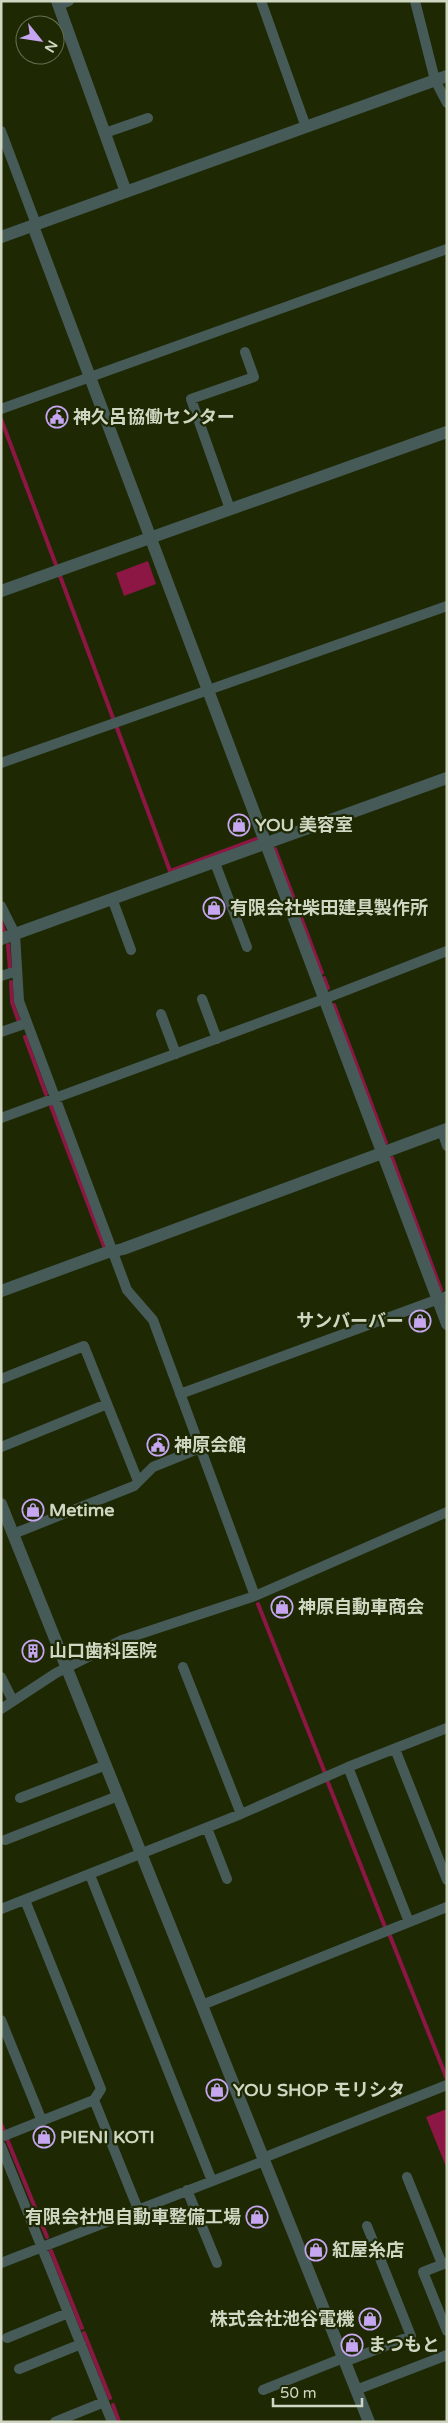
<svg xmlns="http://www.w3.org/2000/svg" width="448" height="2423" font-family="'Varela Round','Noto Sans JP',sans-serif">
<rect width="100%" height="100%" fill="#1e2904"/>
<path fill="#8c1644" d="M148,561L156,584L124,596L116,573Z
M447,2109V2169L426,2117Z"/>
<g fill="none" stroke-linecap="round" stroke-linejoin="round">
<path stroke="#8c1644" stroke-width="4" d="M1,419L56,565
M60,576L113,718
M117,728L170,871L256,839
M275,849L322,973
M1,921L4,931
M8,945L10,970
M324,978L328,988
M11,982L12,1002L19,1022
M334,1005L386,1143
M25,1037L46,1094
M51,1106L104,1246
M392,1158L441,1290
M446,1303L447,1304
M258,1604L325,1773
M327,1780L385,1927
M390,1936L447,2079
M1,2124L4,2131
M7,2139L47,2237
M51,2251L82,2328
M84,2333L110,2398
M113,2405L119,2422"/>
<path stroke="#465b58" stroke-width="10" d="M261,1L306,127
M415,1L435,80L447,103
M59,5L69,1
M1,131L36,224
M105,133L148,118
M1,409L447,249
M230,509L191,399L254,377L245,352
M1,763L447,606
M215,863L247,947
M113,901L131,950
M1,906L15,934L19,1001L127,1290L153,1320L255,1596
M1,976L17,971
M202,999L217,1039
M161,1014L176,1054
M1,1032L27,1023
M1,1118L324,999L447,951
M442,1131L447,1146
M1,1379L84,1346L138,1481
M180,1394L447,1296
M1,1447L107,1404
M13,1534L134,1486L153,1467L200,1448
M183,1667L241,1814
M1,1677L13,1701
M1,1709L56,1673L122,1640L255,1596L447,1512
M395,1749L447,1880
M348,1767L409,1922
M20,1798L106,1765
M207,1828L227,1879
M5,1840L118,1796
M90,1875L212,2181
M1,1909L241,1814L348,1767L447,1728
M202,2005L447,1907
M1,2020L42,2121
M94,2100L138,2209
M1,2137L94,2100L101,2089L25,1900
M1,2146L112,2422
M263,2158L447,2085
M407,2177L442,2264
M187,2190L217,2263
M1,2263L264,2161
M446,2263L423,2272L447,2331
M7,2338L68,2313
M344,2362L411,2336L367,2226
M19,2369L81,2344
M263,2390L343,2358
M356,2390L447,2355
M55,2422L104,2402"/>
<path stroke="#465b58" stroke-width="12" d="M57,1L126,192
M33,226L447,1324
M1,237L447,76
M1,591L447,432
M1,939L447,778
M1,1291L105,1253L123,1249L447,1129
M1,1504L369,2422"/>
</g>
<defs>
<g id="civic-ring" transform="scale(1.125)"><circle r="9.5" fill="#1e2904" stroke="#c6a6f0" stroke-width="1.5"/><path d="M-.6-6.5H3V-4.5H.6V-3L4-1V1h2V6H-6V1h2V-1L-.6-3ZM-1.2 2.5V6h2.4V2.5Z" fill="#c6a6f0"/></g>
<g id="shop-ring" transform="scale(1.125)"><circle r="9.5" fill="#1e2904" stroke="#c6a6f0" stroke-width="1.5"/><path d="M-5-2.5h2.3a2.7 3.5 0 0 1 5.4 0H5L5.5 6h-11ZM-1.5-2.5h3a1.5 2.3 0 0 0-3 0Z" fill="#c6a6f0"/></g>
<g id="building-ring" transform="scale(1.125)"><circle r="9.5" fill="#1e2904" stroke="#c6a6f0" stroke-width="1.5"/><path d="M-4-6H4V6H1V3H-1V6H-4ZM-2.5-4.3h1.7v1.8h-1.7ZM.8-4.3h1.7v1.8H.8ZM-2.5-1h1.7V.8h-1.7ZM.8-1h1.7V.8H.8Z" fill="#c6a6f0"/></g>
</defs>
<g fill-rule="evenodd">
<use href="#civic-ring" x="57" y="417"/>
<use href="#shop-ring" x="239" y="825"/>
<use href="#shop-ring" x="214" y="908"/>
<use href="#shop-ring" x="420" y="1321"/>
<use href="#civic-ring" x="158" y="1445"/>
<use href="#shop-ring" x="33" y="1510"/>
<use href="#shop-ring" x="282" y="1607"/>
<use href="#building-ring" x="33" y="1651"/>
<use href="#shop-ring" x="217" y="2090"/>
<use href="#shop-ring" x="44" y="2137"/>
<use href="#shop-ring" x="257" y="2217"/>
<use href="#shop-ring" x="316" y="2250"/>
<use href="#shop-ring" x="370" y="2319"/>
<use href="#shop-ring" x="352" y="2345"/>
</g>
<g text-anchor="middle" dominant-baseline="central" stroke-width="4.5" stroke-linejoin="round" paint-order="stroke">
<g font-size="18" font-weight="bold" fill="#cfd7c2" stroke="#1e2904" text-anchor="start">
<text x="73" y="417">神久呂協働センター</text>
<text x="255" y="825">YOU 美容室</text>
<text x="230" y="908">有限会社柴田建具製作所</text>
<text x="404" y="1321" text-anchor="end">サンバーバー</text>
<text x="174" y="1445">神原会館</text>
<text x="49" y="1510">Metime</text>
<text x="298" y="1607">神原自動車商会</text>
<text x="49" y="1651">山口歯科医院</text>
<text x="233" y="2090">YOU SHOP モリシタ</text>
<text x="60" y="2137">PIENI KOTI</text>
<text x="241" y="2217" text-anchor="end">有限会社旭自動車整備工場</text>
<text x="332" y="2250">紅屋糸店</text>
<text x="354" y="2319" text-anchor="end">株式会社池谷電機</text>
<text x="368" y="2345">まつもと</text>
</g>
</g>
<rect width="448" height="2423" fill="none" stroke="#cfd7c2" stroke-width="5"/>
<g transform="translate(40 40) rotate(120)"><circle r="24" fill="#1e2904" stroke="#656f50"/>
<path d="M0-4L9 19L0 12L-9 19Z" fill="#c6a6f0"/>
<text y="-8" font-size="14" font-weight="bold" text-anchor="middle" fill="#cfd7c2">N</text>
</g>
<path d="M273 2398v8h89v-8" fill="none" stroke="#cfd7c2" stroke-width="2.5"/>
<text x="280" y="2398" font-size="15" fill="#cfd7c2" stroke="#1e2904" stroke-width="4" paint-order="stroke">50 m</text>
</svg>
